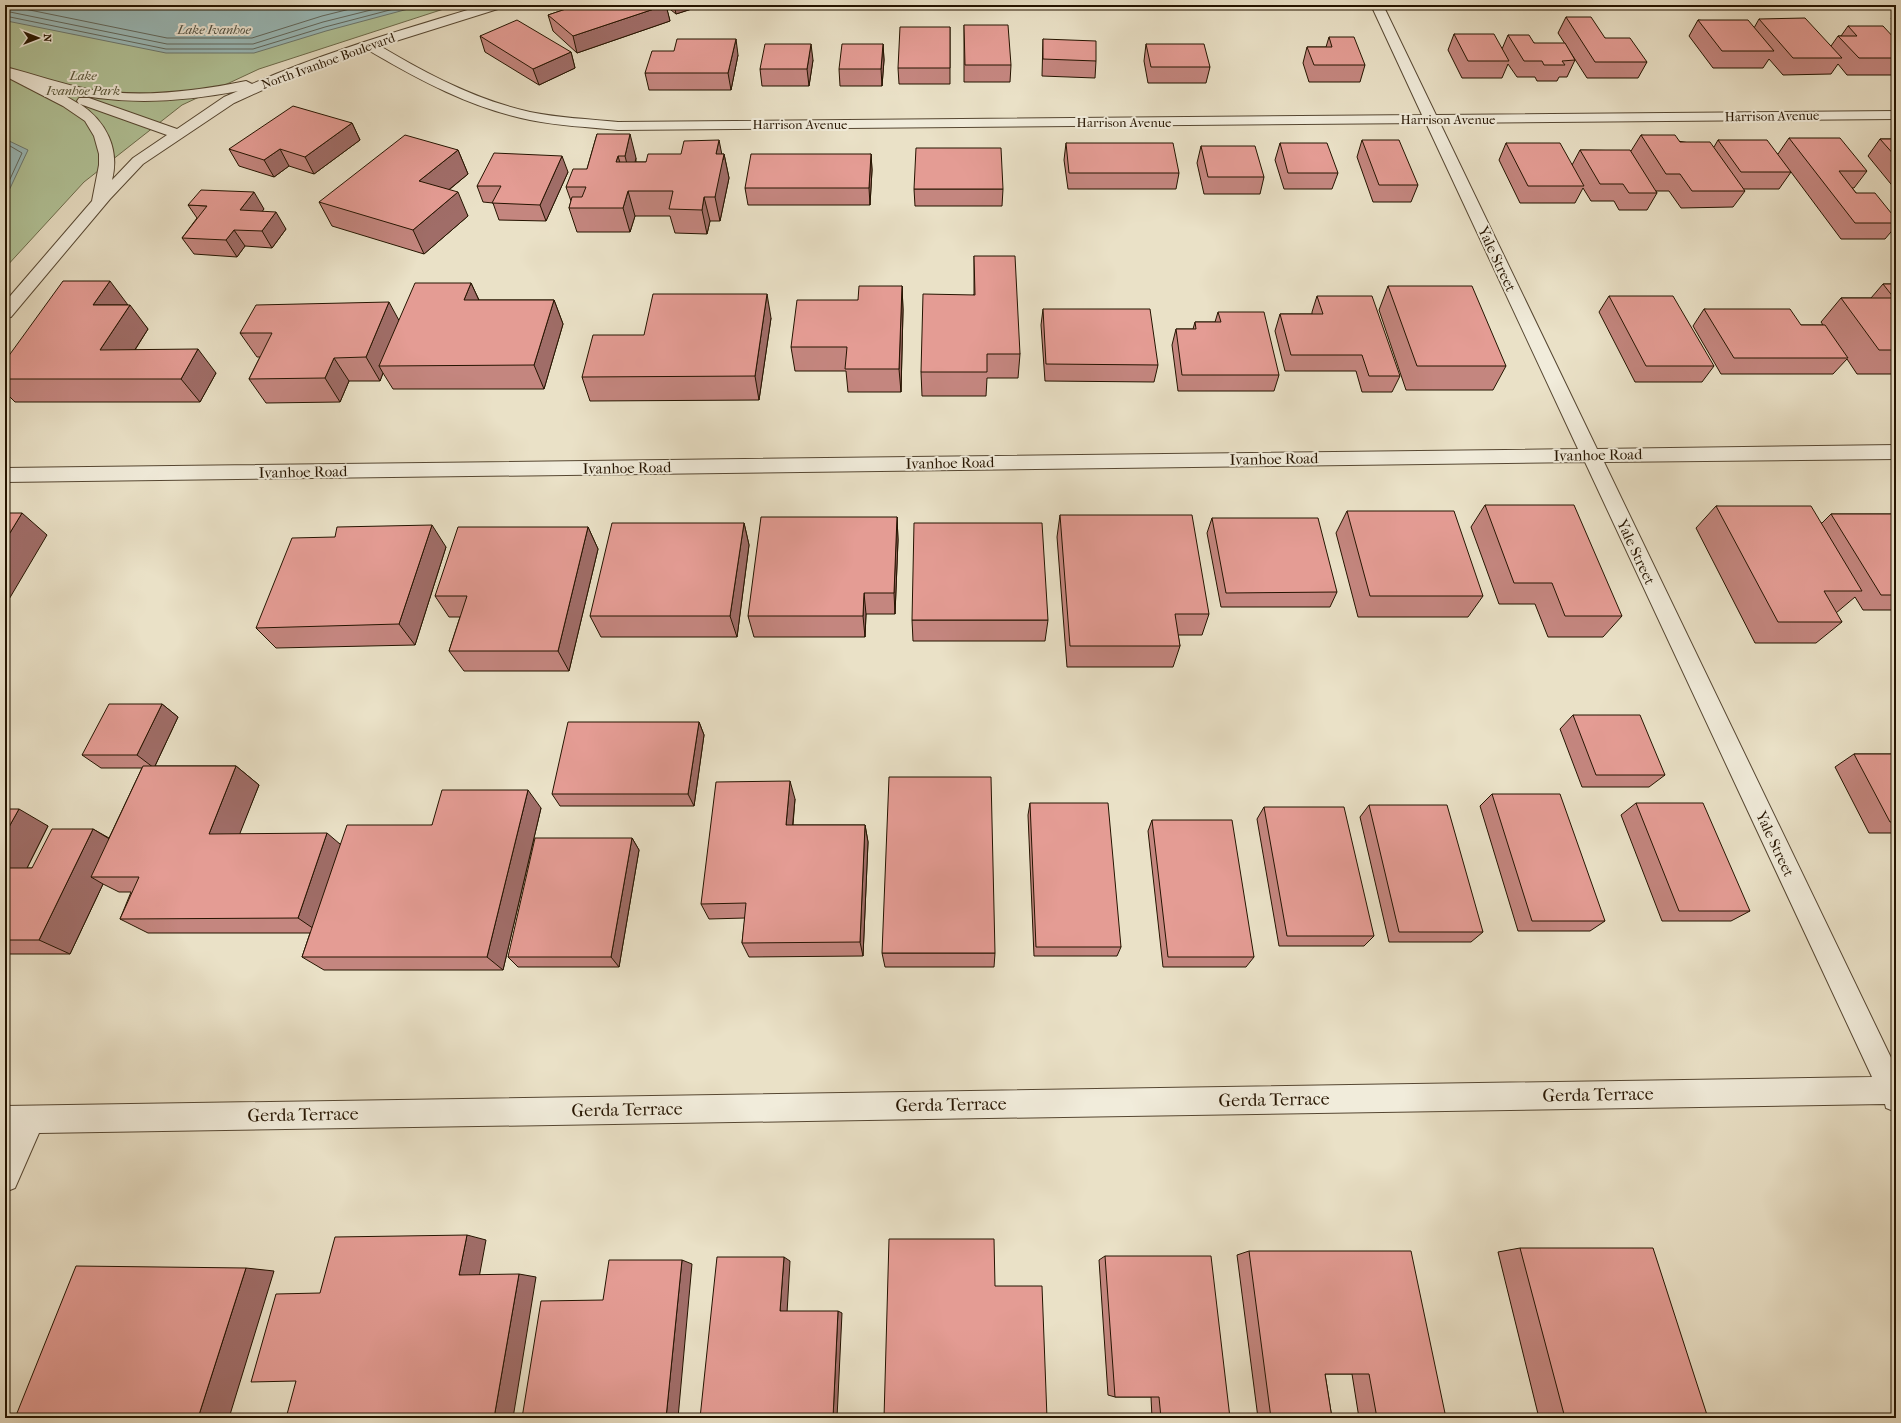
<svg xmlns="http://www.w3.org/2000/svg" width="1901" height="1423" font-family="'IM FELL French Canon',serif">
<rect width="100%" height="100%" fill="#eae1c7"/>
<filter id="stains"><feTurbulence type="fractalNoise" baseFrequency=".005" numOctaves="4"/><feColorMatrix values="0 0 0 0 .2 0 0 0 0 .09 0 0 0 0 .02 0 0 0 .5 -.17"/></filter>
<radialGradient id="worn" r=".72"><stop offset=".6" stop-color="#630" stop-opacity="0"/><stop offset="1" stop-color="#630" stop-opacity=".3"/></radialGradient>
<path fill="#b2c499" stroke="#6c6c4c" d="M5,5H456L259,69L182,105L84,182L5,268Z"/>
<path fill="#9abcbc" stroke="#6b7971" d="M5,5H423L326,31L254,53H166L7,21L5,20Z
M5,139L28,150L5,199Z"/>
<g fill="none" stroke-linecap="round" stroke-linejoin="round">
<path stroke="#60685e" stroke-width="1" d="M5,5L167,38H252L322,16L366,5
M5,11L167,44H253L323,22L391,5
M5,16L166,49H253L325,27L409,5
M5,143L22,153L5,190"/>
<g stroke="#564732" stroke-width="2">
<path id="minor" d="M484,5H503L501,8L380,46C427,74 476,100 530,112C559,118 589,119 618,122L1422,115L1371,5H1383L1436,115L1896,111V119L1440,123L1597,449L1896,445V459L1604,462L1896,1068V1112L1886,1108L1885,1104L39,1133L15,1188L5,1192V1146L10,1134H5V1106L1872,1077L1585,462L5,482V468L1578,449L1426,123L618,130C589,127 559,126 530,120C471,108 419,80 368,50L289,78L234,103L143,164L110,199L11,317L5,318V302L92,201L99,165V154L94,136L85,121L63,106L5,76V67C34,74 63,85 93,90C143,98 197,91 246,81L252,84C327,51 406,29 484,5ZM54,89C114,106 178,103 238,91L224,97L177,129L89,98H79L77,101L79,104ZM80,104L167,135L133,158L112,180C120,149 106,121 80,104Z"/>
</g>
<use href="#minor" fill="#f1ecdb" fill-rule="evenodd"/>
</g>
<path fill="#c4867f" stroke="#251400" d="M578,5H704L676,14L666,6L670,21L577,53L553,31L548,15Z
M1896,11V24L1891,19Z
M1566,17L1605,38L1647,62L1638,78H1587L1558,33Z
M1759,19L1831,46L1838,36H1841L1848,26L1893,37L1896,33V75H1847L1838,64L1831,74L1783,75L1769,59L1763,68H1713L1689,36L1698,20L1754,28Z
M964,25L1011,65L1010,82H964Z
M950,27V84H899L898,68Z
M1454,34L1502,49L1508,35L1534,43L1575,60L1567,77H1559L1557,81H1537L1535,77H1517L1508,64L1502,78H1462L1448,50Z
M480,36L571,52L575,68L539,85L485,52Z
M1329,37L1365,65L1360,82H1309L1303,63L1307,47H1326Z
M1043,39L1096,61L1095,78L1042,76Z
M883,44L884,60L882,86H840L839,69Z
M1146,44L1210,67L1206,83H1148L1144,61Z
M738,55L731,90H649L645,73Z
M813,60L809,86H762L760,69Z
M352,123L360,140L314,174L289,166L274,177L239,166L229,149Z
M597,134L636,158V162H646L724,154L729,178L720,221H710L707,234L675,233L670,216H635L630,232H577L569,208L571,201L566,187L587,169Z
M1641,135L1714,147L1718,140L1778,154L1789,138L1867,171L1854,188H1852L1856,193L1896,219V226L1885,239H1841L1791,172L1779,189H1743L1745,191L1733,207L1681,208L1669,191H1656L1657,193L1647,210H1619L1614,201H1591L1583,188L1575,203H1520L1499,160L1506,143L1572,165L1580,150L1631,151Z
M1880,139H1896V189H1895L1868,156Z
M1362,140L1418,185L1411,202H1373L1357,157Z
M1066,143L1179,173L1176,189H1068L1064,160Z
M1280,143L1338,173L1332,189H1284L1275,160Z
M1201,146L1264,177L1260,194H1204L1197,163Z
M458,150L468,174L449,190L468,216L424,254L332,226L319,202Z
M871,154L872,170L870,205H748L745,188Z
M568,172L546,221L499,220L493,203L483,202L477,186Z
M914,189H1003L1002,206H915Z
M188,205L264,209L262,211L286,229L272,248L245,246L237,257L194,254L182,238L197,218Z
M974,256L1020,354L1018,378H987L986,396H922L921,372L974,294Z
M471,283L479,300H554L563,324L544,389H393L383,373L380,381H349L340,402L266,403L249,379L260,357H257L240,333L399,321Z
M1883,284H1896V374H1857L1847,359L1833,374H1721L1693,326L1704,309L1801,325H1823L1821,322L1841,298H1871Z
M902,286L903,310L901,392H848L846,371H795L791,347L858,300Z
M1388,286L1506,366L1493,390H1406L1379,310Z
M1317,296L1400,376L1392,392H1362L1356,371H1285L1275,331L1280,314H1312V312Z
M1609,296L1714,366L1702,382H1635L1599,312Z
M128,305L148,329L135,350L216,373L200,402H15L5,392V361Z
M1043,309L1158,365L1154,382L1045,381L1041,325Z
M1218,312L1279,375L1274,391H1178L1172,345L1176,329H1193L1195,322H1215Z
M771,318L759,400L590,401L582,377Z
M1485,505L1622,616L1603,637H1548L1535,604H1499L1471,527Z
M1716,506L1822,523L1831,514H1896V610H1863L1855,597L1836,613L1842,622L1816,643H1755L1696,528Z
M1347,511L1483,596L1468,617H1358L1336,533Z
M1060,515L1209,614L1202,635H1178L1180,646L1173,667H1067L1057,537Z
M897,517L898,540L895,614H866L865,637H754L748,616Z
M1212,518L1337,592L1330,607H1221L1207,533Z
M744,523L749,545L737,637H601L590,616Z
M588,527L598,549L569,671H464L449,651L460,617H449L435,596Z
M335,537L446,547L415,645L276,648L256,628Z
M912,620H1048L1045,641H913Z
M162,704L178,717L155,766H236L259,785L239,834L340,844L432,825L541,808L503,970H324L302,957L310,933H148L120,919L131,892H119L103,884L70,954H5V809L48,826L27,868H32L93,829L109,838L142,768H101L82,755Z
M1573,715L1665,775L1649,787H1582L1560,729Z
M699,722L704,735L694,806H560L552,794Z
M1854,754H1896V833H1869L1835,767Z
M1492,794L1605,921L1590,931H1518L1480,806Z
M795,799L793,825H865L868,842L863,956L749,957L742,943L745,918L709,919L701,904Z
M1030,803L1121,947L1117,956H1034L1028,815Z
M1636,803L1750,911L1731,921H1662L1621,815Z
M1369,805L1483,932L1471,942H1389L1360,817Z
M1264,807L1374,936L1364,946H1279L1257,819Z
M1152,820L1254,957L1246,967H1163L1148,831Z
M632,838L639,850L619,967H518L508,957Z
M882,953H995L994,967H885Z
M1520,1248L1708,1418H1539L1498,1252Z
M1249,1251L1446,1418H1359L1352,1374H1325L1332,1418H1258L1237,1255Z
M1105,1256L1230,1418H1152L1151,1397H1115L1108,1395L1099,1260Z"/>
<path fill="#a06d68" stroke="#251400" d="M666,5L670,21L577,53L573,36Z
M674,5H704L676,14Z
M732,5H740L732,7Z
M736,39L738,55L731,90L728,73Z
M811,44L813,60L809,86L807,69Z
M883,44L884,60L882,86L881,69Z
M571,52L575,68L539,85L533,69Z
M352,123L360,140L314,174L305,157Z
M630,134L636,158L631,180L625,156Z
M719,140L723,160L724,154L729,178L720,221L715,197L716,154Z
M280,149L289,166L274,177L264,160Z
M458,150L468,174L430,205L419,181Z
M871,154L872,170L870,205L869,188Z
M562,156L568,172L546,221L540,205Z
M618,156L625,180L616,162Z
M628,191L635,216L630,232L623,208Z
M254,192L264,209L251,227L240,210Z
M458,192L468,216L424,254L413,230Z
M704,197L710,221L707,234L702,210Z
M276,212L286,229L272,248L262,231Z
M234,230L245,246L237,257L226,240Z
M110,281L128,305H93Z
M471,283L482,307L464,300Z
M902,286L903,310L901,392L899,369Z
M767,294L771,318L759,400L755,376Z
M554,300L563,324L544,389L534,365Z
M389,302L402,326L379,366L383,373L380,381L366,357Z
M130,305L148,329L120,373L100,350Z
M198,349L216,373L200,402L181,379Z
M334,358L349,381L340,402L325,378Z
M22,513L47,535L5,606V541Z
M897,517L898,540L895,614L894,593Z
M744,523L749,545L737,637L730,616Z
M432,525L446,547L415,645L399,624Z
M588,527L598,549L569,671L558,651Z
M864,593L866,614L865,637L863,616Z
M162,704L178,717L154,768L137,755Z
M699,722L704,735L694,806L688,794Z
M236,766L259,785L233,851L209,834Z
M790,781L795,799L791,842L786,825Z
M528,790L541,808L503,970L487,957Z
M19,809L48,826L19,884L5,877V834Z
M865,825L868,842L863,956L860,942Z
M93,829L121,846L91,877L103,884L70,954L39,940Z
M327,833L347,850L320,933L298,918Z
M632,838L639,850L619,967L611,957Z
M467,1235L486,1240L479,1278L459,1275Z
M784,1257L790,1261L787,1313L780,1311Z
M682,1260L692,1264L678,1418H666Z
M246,1268L274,1271L229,1418H198Z
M519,1274L536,1277L513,1418H494Z
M838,1311L842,1313L837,1418H833Z"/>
<path fill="#e49c94" stroke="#251400" d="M578,5H666L573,36L548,15Z
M1566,17H1591L1605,38H1630L1647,62H1595Z
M1805,18L1842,58H1793L1759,19Z
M517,20L571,52L533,69L480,36Z
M1698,20H1748L1774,51H1722Z
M964,25H1008L1011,65H965Z
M1848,26H1883L1896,40V58H1859L1838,36H1857Z
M900,27H950V68H898Z
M1454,34H1494L1509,61H1468Z
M1508,35H1529L1534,43H1565L1575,60L1562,61L1565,65H1544L1542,61H1524Z
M1329,37H1354L1365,65H1314L1307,47H1332Z
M677,39H736L728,73H645L652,51H674Z
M1043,39L1096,41V61L1043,59Z
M765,44H811L807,69H760Z
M842,44H883L881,69H839Z
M1146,44H1204L1210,67H1151Z
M293,106L352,123L305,157L280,149L264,160L229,149Z
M597,134H630L625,156H618L616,162H646L648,154H681L684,141L719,140L716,154H724L715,197H704L702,210L669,209L673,191H628L623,208H569L572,197H582L586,187H566L573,169H587Z
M405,135L458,150L419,181L458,192L413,230L319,202Z
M1641,135H1675L1680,142H1710L1745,191H1692L1680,174H1666Z
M1789,138H1840L1867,171H1839L1856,193H1875L1896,219V223H1855Z
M1880,139H1896V157Z
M1362,140H1399L1418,185H1379Z
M1718,140H1767L1791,172H1741Z
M1066,143H1173L1179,173H1069Z
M1280,143H1327L1338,173H1288Z
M1506,143H1560L1584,186H1528Z
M1201,146H1255L1264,177H1208Z
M916,148H1001L1003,189H914Z
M1580,150H1630L1657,193H1629L1623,184H1600Z
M494,153L562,156L540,205L492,203L501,186H477Z
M751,154H871L869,188H745Z
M201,190L254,192L240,210L276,212L262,231L234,230L226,240L182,238L207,206L188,205Z
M974,256H1015L1020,354H987V372H921L923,294L975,295Z
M63,281H110L93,305H130L100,350L198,349L181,379H5V361Z
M415,283H471L464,300H554L534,365L379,366Z
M1883,284H1896V350H1879L1841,298H1894Z
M859,286H902L899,369H845L847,347H791L797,300H858Z
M1388,286H1472L1506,366H1417Z
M653,294H767L755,376L582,377L593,335H644Z
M1317,296H1372L1400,376H1369L1362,355H1291L1280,314H1323Z
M1609,296H1673L1714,366H1646Z
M389,302L366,357L334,358L325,378L249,379L272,333H240L256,305Z
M1043,309H1150L1158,365L1046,364Z
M1704,309H1790L1801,325H1825L1848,358H1734Z
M1218,312H1264L1279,375H1182L1176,329H1196L1195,322H1221Z
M1485,505H1574L1622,616H1565L1552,583H1514Z
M1716,506H1811L1862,591H1824L1842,622H1778Z
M1347,511H1454L1483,596H1370Z
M5,513H22L5,541Z
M1831,514H1896V595H1881Z
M1060,515H1192L1209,614H1175L1180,646H1070Z
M761,517H897L894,593H864L863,616H748Z
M1212,518H1318L1337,592L1226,593Z
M612,523H744L730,616H590Z
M914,523H1042L1048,620H912Z
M432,525L399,624L256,628L292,538L335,537L337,527Z
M458,527H588L558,651H449L467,596H435Z
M109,704H162L137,755H82Z
M1573,715H1640L1665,775H1596Z
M568,722H699L688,794H552Z
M1854,754H1896V822H1890Z
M143,766H236L209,834L327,833L298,918L120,919L139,877H91Z
M889,777H991L995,953H882Z
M790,781L786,825H865L860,942L742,943L746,903L701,904L716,782Z
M442,790H528L487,957H302L347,825H432Z
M1492,794H1560L1605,921H1532Z
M1030,803H1108L1121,947H1036Z
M1636,803H1703L1750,911H1679Z
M1369,805H1447L1483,932H1399Z
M1264,807H1344L1374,936H1287Z
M5,809H19L5,834Z
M1152,820H1232L1254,957H1168Z
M52,829H93L39,940H5V868H32Z
M535,838H632L611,957H508Z
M467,1235L459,1275L519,1274L494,1418H286L296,1381L251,1382L276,1294L320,1293L335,1237Z
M889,1239H994L995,1286H1042L1047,1418H884Z
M1520,1248H1653L1708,1418H1565Z
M1249,1251H1411L1446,1418H1377L1369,1374H1325L1332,1418H1271Z
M1105,1256H1211L1230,1418H1161L1159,1397H1115Z
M717,1257H784L780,1311H838L833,1418H700Z
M609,1260H682L666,1418H522L541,1301L603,1300Z
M76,1266L246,1268L198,1418H15Z"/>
<g text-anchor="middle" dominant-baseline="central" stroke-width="4" stroke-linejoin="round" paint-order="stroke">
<g font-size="13" font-style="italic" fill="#4e4f42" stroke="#f1ecdb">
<text x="214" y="29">Lake Ivanhoe</text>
</g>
<g font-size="13" fill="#251400" stroke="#f1ecdb">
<text transform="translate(328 61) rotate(-20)">North Ivanhoe Boulevard</text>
<text transform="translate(1772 116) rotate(-1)">Harrison Avenue</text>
<text x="1448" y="119">Harrison Avenue</text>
<text x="1124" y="122">Harrison Avenue</text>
<text x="800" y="124">Harrison Avenue</text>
</g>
<g font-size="13" font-style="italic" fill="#565236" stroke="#f1ecdb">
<text x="83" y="75">Lake<tspan x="83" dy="15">Ivanhoe Park</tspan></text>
</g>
<g font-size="15" fill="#251400" stroke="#f1ecdb">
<text transform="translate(1497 259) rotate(65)">Yale Street</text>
<text transform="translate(1598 455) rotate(-1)">Ivanhoe Road</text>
<text transform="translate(1274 459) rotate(-1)">Ivanhoe Road</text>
<text transform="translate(950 463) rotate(-1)">Ivanhoe Road</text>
<text transform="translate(627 468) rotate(-1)">Ivanhoe Road</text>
<text transform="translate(303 472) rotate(-1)">Ivanhoe Road</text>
<text transform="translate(1636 552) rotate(65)">Yale Street</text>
<text transform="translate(1775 844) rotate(65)">Yale Street</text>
</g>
<g font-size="18" fill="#251400" stroke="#f1ecdb">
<text transform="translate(1598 1095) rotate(-1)">Gerda Terrace</text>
<text transform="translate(1274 1100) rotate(-1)">Gerda Terrace</text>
<text transform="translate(951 1105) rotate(-1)">Gerda Terrace</text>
<text transform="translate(627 1110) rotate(-1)">Gerda Terrace</text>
<text transform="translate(303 1115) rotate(-1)">Gerda Terrace</text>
</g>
</g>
<rect width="1901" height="1423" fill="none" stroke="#eae1c7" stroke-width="20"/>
<rect x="6" y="6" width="1889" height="1411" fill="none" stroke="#251400" stroke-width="2"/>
<rect x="10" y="10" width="1881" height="1403" fill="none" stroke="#251400"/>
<g transform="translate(38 38) rotate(90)" stroke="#f1ecdb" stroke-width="3" paint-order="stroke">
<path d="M0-3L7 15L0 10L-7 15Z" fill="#251400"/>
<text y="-6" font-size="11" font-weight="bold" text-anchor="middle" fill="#251400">N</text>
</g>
<rect width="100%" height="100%" filter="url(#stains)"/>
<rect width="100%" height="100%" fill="url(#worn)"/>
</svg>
